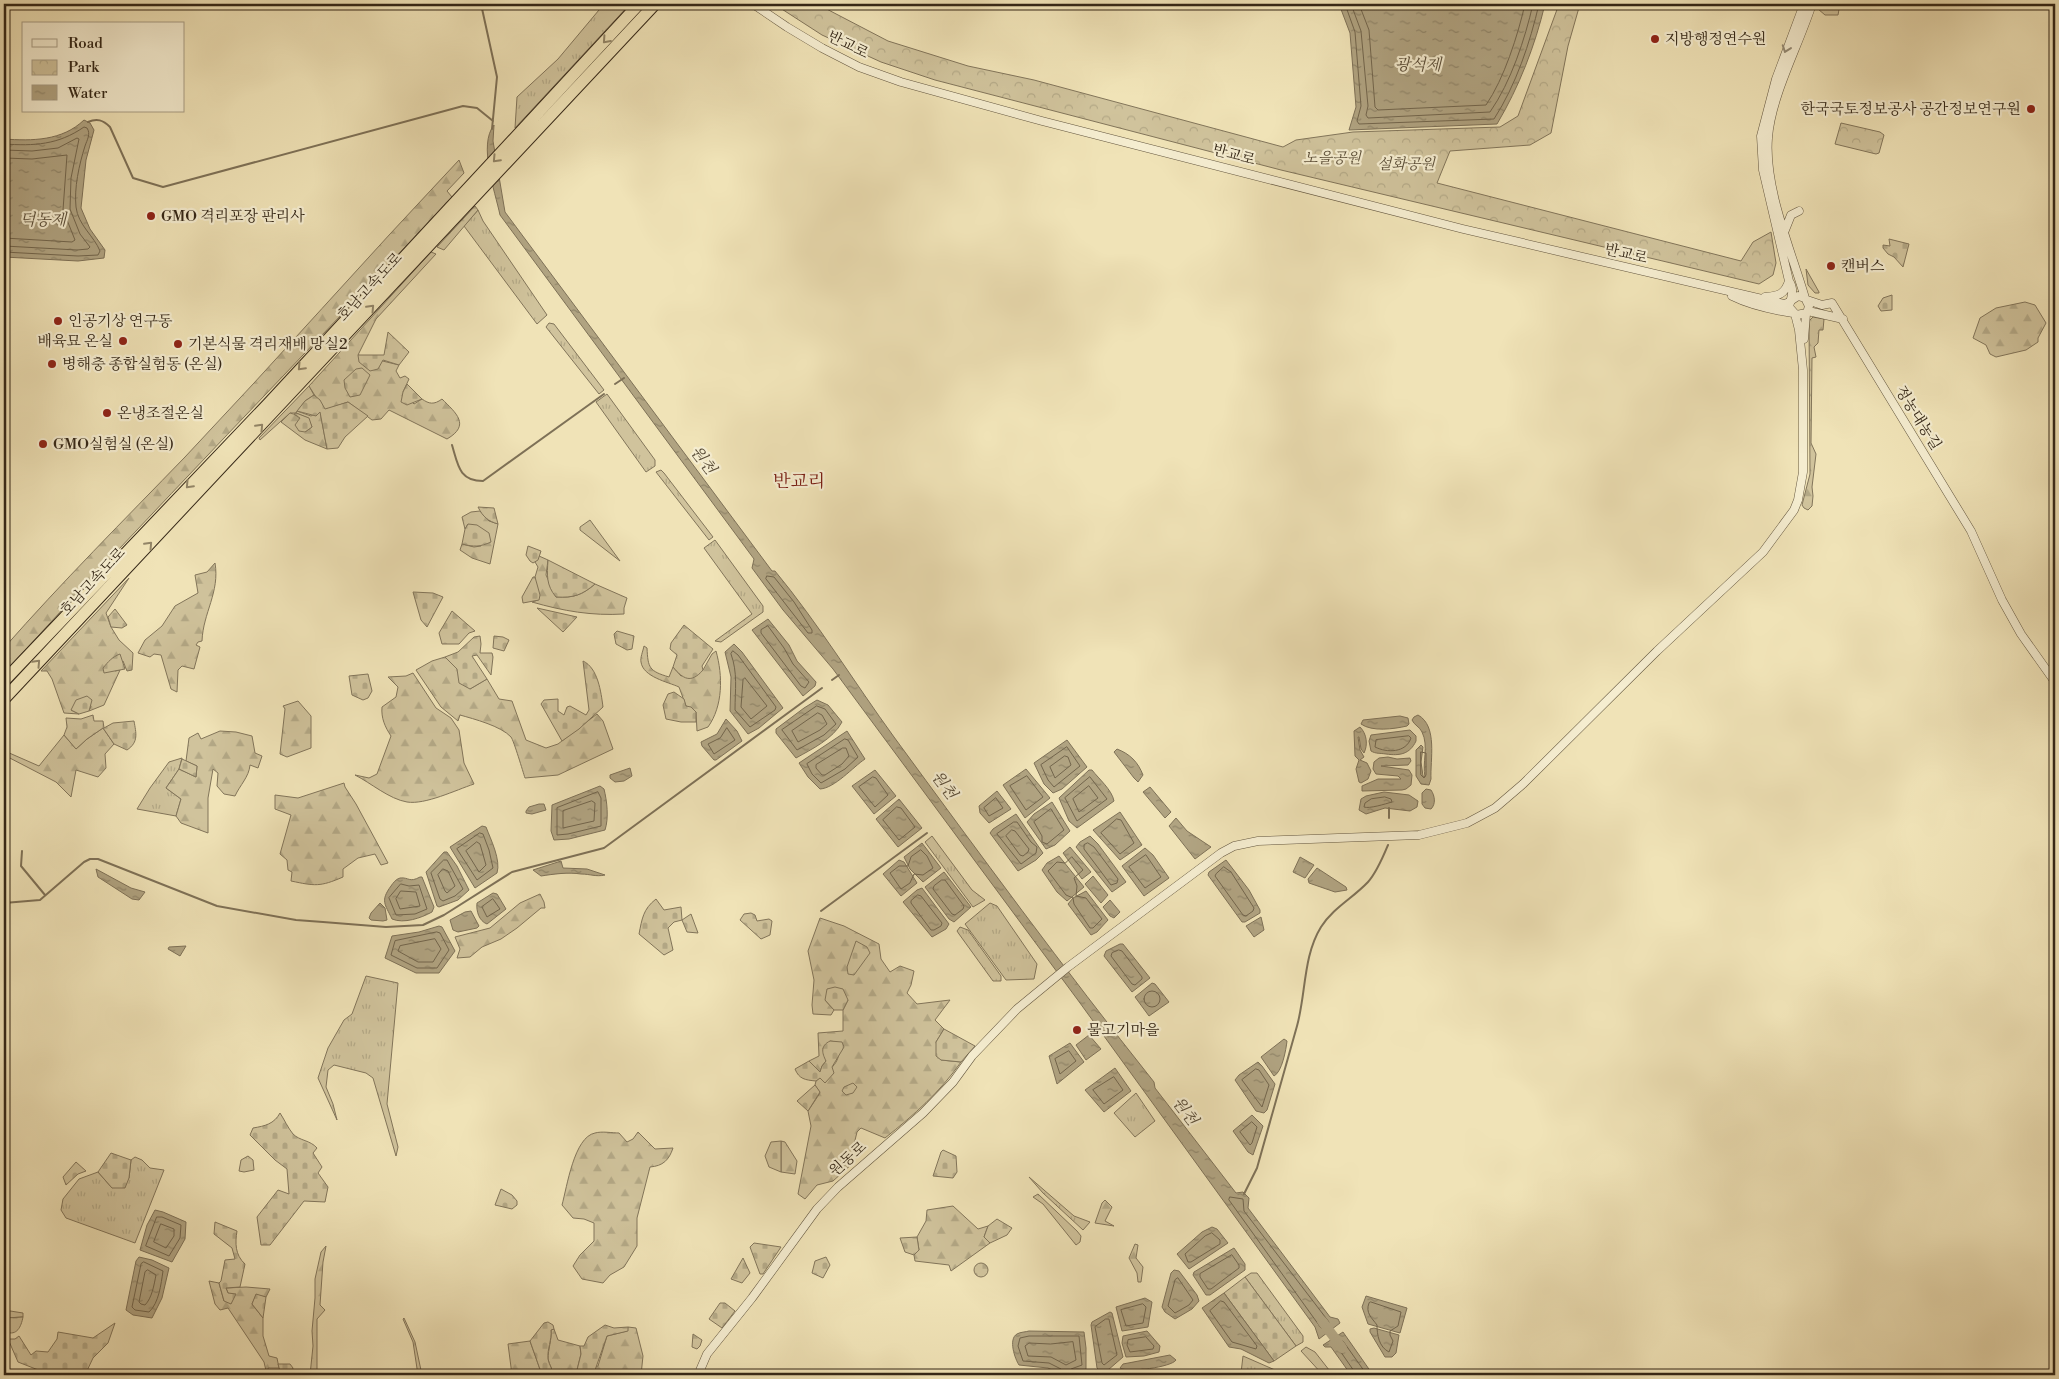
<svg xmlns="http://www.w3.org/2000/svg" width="2059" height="1379" font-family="'Libre Bodoni','Noto Serif KR',serif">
<defs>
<pattern id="grass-tufts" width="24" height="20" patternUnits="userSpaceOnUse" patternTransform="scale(1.25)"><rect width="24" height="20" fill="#d0c39c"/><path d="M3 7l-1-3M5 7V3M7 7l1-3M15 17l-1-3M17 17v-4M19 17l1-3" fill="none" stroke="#b3a886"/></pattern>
<pattern id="forest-firs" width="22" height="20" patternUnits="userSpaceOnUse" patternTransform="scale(1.25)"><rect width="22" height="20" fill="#d0c39c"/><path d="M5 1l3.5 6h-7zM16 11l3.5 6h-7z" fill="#b3a886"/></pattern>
<pattern id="cemetery-stones" width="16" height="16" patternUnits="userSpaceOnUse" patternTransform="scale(1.25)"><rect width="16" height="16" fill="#d0c39c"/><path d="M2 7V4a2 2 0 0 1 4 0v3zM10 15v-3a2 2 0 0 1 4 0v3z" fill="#b3a886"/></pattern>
<pattern id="park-crowns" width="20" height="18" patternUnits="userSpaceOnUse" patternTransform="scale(1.25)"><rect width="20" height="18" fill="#d0c39c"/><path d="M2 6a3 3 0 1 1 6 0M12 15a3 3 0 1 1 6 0" fill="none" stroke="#b3a886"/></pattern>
<pattern id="water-ripples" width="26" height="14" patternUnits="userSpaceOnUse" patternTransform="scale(1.25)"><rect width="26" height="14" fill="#b0a381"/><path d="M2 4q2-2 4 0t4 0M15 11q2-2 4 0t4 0" fill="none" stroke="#908569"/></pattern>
</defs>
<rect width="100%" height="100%" fill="#f0e3b7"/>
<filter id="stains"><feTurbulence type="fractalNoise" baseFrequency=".004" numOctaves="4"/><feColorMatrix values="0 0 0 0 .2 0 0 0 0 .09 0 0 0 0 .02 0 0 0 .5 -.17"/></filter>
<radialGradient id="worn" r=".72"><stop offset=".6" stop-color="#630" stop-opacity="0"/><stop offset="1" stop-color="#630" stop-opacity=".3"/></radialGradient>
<path fill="url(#grass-tufts)" stroke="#82755a" d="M604,4H630L515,128L517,97L558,59Z
M478,210L483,221L547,315L537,324L464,226Z
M549,323L554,324L604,390L599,394L546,327Z
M309,386L314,395L305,401L296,413H290L260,440L259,438Z
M607,394L655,460V466L646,472L596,402Z
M661,470L664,473L713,537L709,540L656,472Z
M590,520L620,561L580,530V527Z
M715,540L763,606V612L721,642L715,641L752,614L704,548Z
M182,758L179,769L166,788L181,799L176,816L137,809L150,788L169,762Z
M932,836L972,890L985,900L973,907L925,842Z
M990,903L997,906L1037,964L1034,979L1006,980L965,924Z
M960,927L968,930L1001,976V981H993L959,934L957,931Z
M366,976L398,983L387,1104L398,1147L396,1156L373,1078L366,1073L334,1065L328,1070L326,1087L333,1104L337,1120L318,1078L328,1048L344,1020L352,1014Z
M1136,1093L1155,1121L1135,1137L1114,1113Z
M248,1156L253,1160L254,1170L244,1172L239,1171L241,1160Z
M135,1157L142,1160L150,1168L164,1170L135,1243L66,1218L61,1210L63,1199L79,1179L98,1172L112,1188L129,1178L131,1160Z
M1029,1177L1074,1216L1090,1222L1083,1230L1043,1193Z
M1038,1194L1077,1231L1081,1236L1080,1242L1076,1245L1043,1204L1033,1197Z
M1251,1273H1257L1303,1336V1342L1296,1346L1245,1277Z
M4,1310L23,1313V1317L6,1318V1332L4,1331Z
M404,1318L415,1342L422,1375H418L413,1342L403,1319Z
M1306,1347L1315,1352L1333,1375H1323L1301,1351Z
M1243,1356L1275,1370L1279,1375H1250L1241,1373Z"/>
<path fill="url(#forest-firs)" stroke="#82755a" d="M459,160L464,173L447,191L452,197C304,356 151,512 4,673V648C62,582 124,520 185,457C278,359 366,258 459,160Z
M475,206L478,210L444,250L437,247Z
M431,252L436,254L376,319L358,355L399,365L396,371L400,378L405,376L409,379L403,392L414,404L422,399C429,404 434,405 442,399C456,413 471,425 447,439L389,410L381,419L372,420L348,402L324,410L309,386Z
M1806,269L1819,292V293H1815L1808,285Z
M2025,302L2035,305L2046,323L2038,338V342L2026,350L1996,357L1990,354L1986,345L1973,338L1980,318L1996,308Z
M1813,317L1824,319L1823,330H1819L1818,343L1814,347L1816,357L1812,358L1811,443L1816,454L1812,487L1813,496L1812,506L1808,510L1804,508L1802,505L1810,474L1809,321Z
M297,411L311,416L320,411L327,449L305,440L281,422L290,413C300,415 302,423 305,432L312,427L308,418L296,413Z
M480,511L489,521L498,524L490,564L472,558L460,550L462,544L474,547L481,546L468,524L465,529L462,517L471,512Z
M539,556L548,560L546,575L556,597C574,598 582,595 595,584L627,598L624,608V614C592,616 563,611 532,602L538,600L535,577L538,567L535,562Z
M215,563C220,592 203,613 202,641L198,642L196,645L200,647L194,669L182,666L178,670L177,692L171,689L161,655L154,654L150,657L138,653L145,640L162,626L175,606L198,593L195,575L207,572Z
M129,578L106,613L111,627L119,640L133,653L132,670L127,671L123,661L115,671L120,670L104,705L89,711L91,706L71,710L79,714L64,713L52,679L47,671H41Z
M644,646L647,648C648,668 649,671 669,677L673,667L681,676L703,670L712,654L716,651C723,676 723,706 708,727L697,731L696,712L686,706L679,687C668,682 643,677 641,662C640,658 643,651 644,646Z
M445,657L457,669L470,689L487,679L499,699L512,701L526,740L546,748L558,744L597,714L603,721L613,749L558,775L525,778C523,772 514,741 511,737C501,726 474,719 460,715L458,721L441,707L416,670L432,661Z
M413,673L436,708L451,718L459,730L464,763L474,784C456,790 425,805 407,802C389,799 371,783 355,775L369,778L377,774L391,736C385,727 381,718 382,707L396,697L398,687L388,677L406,676Z
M298,701L311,716V748L287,757L280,754L285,709L283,706Z
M103,728L114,744L105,754L106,768L98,777L76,770L71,797L56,782L4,755L7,752L39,766L64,735L76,749L87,739Z
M220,731L236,732L252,736L255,753L262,756L258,768L250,765C249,777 240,785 235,796L224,794L217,786L218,773L213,769L208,798V833L181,823L176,816L181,799L166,788L179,769L196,777L197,766L186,761L189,738L198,733L201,739Z
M344,783L345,787L356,804L388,863L381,865L375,854L358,858L343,869V877C320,887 315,886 291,881L292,872L288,870L287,860L280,854L291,815L275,809V795L298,798Z
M540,894L544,902L545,908H541L517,928L501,939L482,947L470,957L457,958L460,949L455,937L490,928L520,903Z
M820,918L844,926L879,944L881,959L890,972L900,966L914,971L911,985L907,993L917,1004L950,1000L935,1020L944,1029L936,1042L941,1060L961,1062C940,1092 914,1115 885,1138L861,1128L857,1132L850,1161L853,1163L833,1181L817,1185L805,1199L798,1194L811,1126L808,1111L820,1093L815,1085L816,1081C830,1069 844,1062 837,1042L830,1041L823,1048L826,1061L822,1066L820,1072L809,1061L819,1056L818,1033L843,1031V1010L848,1000H825L834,1010L831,1015L813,1014L812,1005L814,980L808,951Z
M638,1132L655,1149L673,1148C669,1160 663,1166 650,1167L637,1218V1246L624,1267L610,1275L603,1283L582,1279L573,1266L580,1255L594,1241V1223L584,1219L573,1218L562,1205C567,1187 574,1137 595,1133C602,1131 612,1133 619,1133L627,1142L633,1139Z
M781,1141L785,1142L797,1161L795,1174L781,1172Z
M1105,1200L1112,1207L1105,1221L1114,1226L1095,1223L1102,1203Z
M953,1206L978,1229L988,1226L984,1237L990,1243L951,1271L949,1265L915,1261L914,1255L919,1250L917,1237L926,1221L927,1210Z
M1135,1244L1138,1245L1136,1258L1143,1267L1141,1282H1138L1137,1273L1129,1258Z
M326,1246L323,1262L320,1305L325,1310L317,1319V1375H310L313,1346L312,1331L315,1298V1279L321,1252Z
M209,1281L219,1283L224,1301L228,1293L226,1288L246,1287L270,1289L266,1297L256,1295L252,1304L263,1318V1336L269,1356L277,1358L279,1368H268L270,1375H267L264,1362L228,1308L220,1310L215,1304Z
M628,1327L636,1328L643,1356L641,1375H553C553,1369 549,1365 548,1359C548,1349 552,1340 551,1329H554L558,1340L580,1346L581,1354L577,1370L598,1366L607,1336L627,1331Z
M530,1341L542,1375H512L508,1344Z"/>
<path fill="url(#cemetery-stones)" stroke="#82755a" d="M1889,239L1909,244L1903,267L1894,257L1888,254L1883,248V245L1890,246Z
M1892,295V310L1881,311L1878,306L1883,298Z
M388,332L409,352L399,365L383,360L378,369L370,371L359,362L358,355H384Z
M362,368L370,375L360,395L350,397L345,388L344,380L356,369Z
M407,384L422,399L407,405L401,402L403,392Z
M314,395L320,400L325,409L348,402L368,416L345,437L338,448L327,449L320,412L316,416L297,411L305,401Z
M296,413L309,418L312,427L305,432L299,431L295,425L300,418L294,414Z
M478,507L494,508L498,524C488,521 483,517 478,507Z
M468,524L477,525L489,533L491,542C480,547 474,547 462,544L465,529Z
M528,546L541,551L538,560L533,563L530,561L526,555Z
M548,560L595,584C582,595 574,598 556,597C546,585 547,575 548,560Z
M533,577H535L540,595L539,600L523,603L522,597Z
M413,592L433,593L443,597L427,627L421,620Z
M537,608L577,617L563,632Z
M115,609L127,625L122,628L111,627L108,617Z
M452,611L475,631L469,633L459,644H442L439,633Z
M684,625L713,649L702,666L703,670C691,684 683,679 673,667L677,655L670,649L671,643Z
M617,631L634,636L632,649L627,650L616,644L614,634Z
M480,636L481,644L480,653H492L493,657L491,675L477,655L472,656L487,679L470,689L459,683L457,669L445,657L458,652L474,637Z
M494,636L503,637L509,640L504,651L493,648Z
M120,654L125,669L104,673L103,668C108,662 112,657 120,654Z
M583,661C598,668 601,692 603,707L579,729L562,741L541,704L544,700L558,699V711L564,715L567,707L570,706L586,715L589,710Z
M368,674L372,691L368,698L363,700L352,695L349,676Z
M674,692L684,699L686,706L691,707L696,712V722H681L666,719L663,705L668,694Z
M87,696L92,700L89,711L79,714L71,710L76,700Z
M93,715L94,721H103L104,728L113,723L134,721C136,733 139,742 127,750L114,744L103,728L87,739L76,749L64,735L67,727L66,718L81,719Z
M182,759L197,766L196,777L179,769Z
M656,899L664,910L681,907L682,920L691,914L698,933L687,932L682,920L674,922L668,928L673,950L664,955L639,934C642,919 643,909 656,899Z
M751,913L755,915L757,921L769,919L772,921L770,935L761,939L740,920L744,914Z
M856,941L867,947L870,953L854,975L848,974L847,967Z
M835,987L843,989L848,1000L843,1010H834L825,1000L827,989Z
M944,1029L975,1046L961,1062L941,1060L936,1056V1042Z
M830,1041L842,1042L844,1047L832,1067L834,1073L825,1083L820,1078L816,1081C805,1080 799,1079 795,1069L809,1061L820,1072L822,1066L826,1061C822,1053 820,1046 830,1041Z
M853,1083L857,1087L853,1093L846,1095L842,1091L844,1087Z
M815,1085L820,1092L808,1111L797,1101Z
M280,1113C284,1119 288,1128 293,1134C300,1141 310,1140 317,1148L313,1153L322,1167L318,1173L328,1187L325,1202L304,1201L270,1245H261L257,1217L278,1190L289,1194L287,1169L275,1160L250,1135L253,1128C265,1126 274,1124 280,1113Z
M781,1141V1172L769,1167L765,1156L771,1142Z
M943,1150L956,1156L957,1172L953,1178L933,1176L941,1152Z
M111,1153L131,1160L129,1178L125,1188H112L98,1172Z
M76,1162L86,1171L78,1174L66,1185L63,1177Z
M501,1189L512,1195L517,1201V1205L512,1209L495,1205Z
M997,1219L1012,1228L1007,1235L990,1243L984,1237L988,1226Z
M215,1222L237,1231C235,1243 235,1255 245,1264L240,1287L226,1288L228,1293L236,1294L231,1304L224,1301L219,1283L221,1281L225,1260L235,1259L232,1248L214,1234Z
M917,1237L919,1250L914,1255L905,1252L900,1238Z
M754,1243L781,1247L763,1274H760L750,1247Z
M826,1257L830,1265L823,1278L812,1273L815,1261Z
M743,1258L750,1273L742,1283L731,1279Z
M974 1270a7 7 0 1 1 14 0a7 7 0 1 1-14 0Z
M1245,1277L1296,1346L1274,1361L1224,1293Z
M256,1294L266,1297L263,1318L252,1304Z
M720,1303H725L735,1311L722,1328L709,1319Z
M23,1317C21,1327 17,1336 6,1332L5,1318Z
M548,1322L553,1325L554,1329L551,1330C552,1340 547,1349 548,1359C549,1365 553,1369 553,1375H542L530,1341L544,1323Z
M115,1323L108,1343L93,1358L85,1375H51L18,1362L8,1339H15L19,1336L31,1355L36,1351L48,1352L57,1339L58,1332L93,1338Z
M605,1325L614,1328L628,1327V1331L607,1336L594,1373L582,1374L577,1370L581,1354L580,1346H584L588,1337Z
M693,1334L702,1340L700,1346L697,1349L692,1347Z
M278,1364H290L293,1368L292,1375H281Z"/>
<path fill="url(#park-crowns)" stroke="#82755a" d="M774,4H817L888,41L968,66L1034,80L1283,147L1296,140L1353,132L1500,127L1518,116L1559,4H1580L1568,46L1551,133L1530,145L1450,151L1437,183L1741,261L1753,242L1771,232L1776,263L1773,275L1759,284L1281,170L935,80L881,62L822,35Z
M1820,4H1840L1838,15H1825L1818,9Z
M1841,123L1880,132L1884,135L1879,153L1876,154L1835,144Z"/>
<path fill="url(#water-ripples)" stroke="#7e7157" d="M1339,4H1545C1535,46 1519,87 1497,124L1349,130L1356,107L1350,33Z
M84,120L90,123L94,130L86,160L81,208L90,229L105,250L104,258L78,261L4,257V139C32,141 62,141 84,120Z
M494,125L493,141L505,212L772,571H775C818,623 854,682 894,737C979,853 1064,969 1154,1082L1155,1088L1236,1193L1243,1192L1249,1198L1248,1208L1330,1317L1338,1319L1340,1323L1319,1339L1315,1327L1080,1003L833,669L783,610L752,568L754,559L500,215C495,191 478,145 494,125Z
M768,619L789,645L797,661L816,682L815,686L803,696L752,630Z
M734,644L742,652L783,708L759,728L748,734L730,711L731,677L725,652Z
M817,700L828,705L842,722C833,739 812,749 796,758L776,733V729L804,708Z
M1418,715C1438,726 1430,760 1431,779L1429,785L1421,784L1416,776V750L1421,745L1423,747L1421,762L1423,776L1425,777C1422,763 1429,746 1422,732C1420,727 1414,725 1412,720L1414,717Z
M1400,716L1408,718L1409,724L1407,726C1394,729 1372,732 1361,724L1363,720Z
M726,719L737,731L742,741L716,760H714L702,746L701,742L717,734Z
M1360,727C1367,734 1368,745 1364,753L1361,749L1359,737H1358L1360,750L1364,757L1360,760L1367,763L1371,771L1368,779L1361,783L1359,782L1356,769L1359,760L1355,756L1354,731Z
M1410,730L1416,736V741C1410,754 1400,756 1386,754C1380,753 1376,754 1371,751L1369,741L1371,735Z
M847,731L865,759C853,767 835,788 820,789L808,777L799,763Z
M1067,740L1087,767L1062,789L1053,793L1044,784L1034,763Z
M1117,749C1130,754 1138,762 1143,775L1138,782L1134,778L1114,752Z
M1388,757L1397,759L1410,758L1411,761L1408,765L1381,766L1409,770L1412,775L1411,785L1406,789L1402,790L1362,791V786L1378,779H1401L1398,776L1376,774L1373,769L1374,762L1379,758Z
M630,768L632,776L624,781L615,782L610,778V775Z
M1026,769L1050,798L1025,818L1003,785Z
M875,770L896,796L874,814L852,786Z
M1089,770H1092C1099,779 1112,790 1114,801L1077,828L1069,821L1059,798Z
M600,786L604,789C607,801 609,818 605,830L569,839L554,840L551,831L552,805Z
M1150,787L1171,812L1165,818L1143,792Z
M1426,789L1431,790C1435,796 1436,804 1431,809L1425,808L1422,804V793Z
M997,791L1011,809L989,823L980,813L979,806Z
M1384,792L1409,795L1418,801L1417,807L1410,811L1385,808L1366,814L1359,810L1361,799L1366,796Z
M899,799L922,828L898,847L876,819Z
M1052,802L1070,831L1055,845L1046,849L1027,822L1034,814Z
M539,804H544L546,810L532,814L526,813V811L529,807Z
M1120,812L1142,845L1120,860L1093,830Z
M1016,814L1043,853L1036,860L1018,871L990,833L993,829Z
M1176,818L1187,831L1211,847L1195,859L1169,826Z
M482,826L486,827C491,840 501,860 497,873L475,888L450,847Z
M1090,836L1098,844L1126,882L1112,892L1076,847L1080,842Z
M922,843L941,868L923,882L910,869L904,857Z
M1070,847L1091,872L1082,879L1063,853Z
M1145,848L1153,855L1169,878L1144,896L1122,866Z
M444,852H447L457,866L469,890L458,900L439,907L437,906L426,872Z
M1059,856L1084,887L1067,901L1057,892L1042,870L1047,863Z
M1300,857L1314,865L1305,878L1293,872Z
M899,860L904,862L917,883L901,896L883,874Z
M1226,860L1249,890L1260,910V913L1245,922H1242L1208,875L1209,872Z
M561,861L563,868L587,869L605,875C596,877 590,874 581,874C568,872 554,874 541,876L533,870Z
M1317,868L1346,887L1347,890L1335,892L1309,883L1308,879Z
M96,869L131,888L145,892L139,900L132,899L98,877Z
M944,872L971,907L954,922L949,919L925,887Z
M1093,876L1108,895L1101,903L1085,884Z
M420,877H422L434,907L432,912C421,918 404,924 392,919C385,904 380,901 391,886C393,883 396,879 400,878C409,877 409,883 420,877Z
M922,888L949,924L946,929L932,937L903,902L917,890Z
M1086,891L1108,920L1097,932L1091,935L1068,904L1073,898Z
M493,893L497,894L506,909L487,924C479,921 476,911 477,903Z
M1110,900L1120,912L1114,918L1110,916L1103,907Z
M380,903L385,908L387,920L383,921L371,920L369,918L371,913Z
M471,911L479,926L477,928L458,932L453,930L450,920L465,912Z
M1261,917L1264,930L1254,937L1246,926Z
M439,926L442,927L455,951L439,973H416L385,958L392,936L419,932Z
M1120,944H1123L1150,978L1132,992L1104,956L1106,951Z
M186,946L180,956L168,949L169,947Z
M1152,983L1155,984L1169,1002L1149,1016L1135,997Z
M1089,1035L1101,1049L1086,1060L1076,1045Z
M1284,1039L1287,1041C1286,1050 1282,1072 1274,1076L1261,1057Z
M1070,1043L1084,1062L1057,1084L1049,1056Z
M1258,1062L1262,1066L1275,1084L1267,1110L1264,1113L1256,1111L1235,1080L1239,1075Z
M1115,1068L1131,1091L1104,1112L1085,1090Z
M1252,1115L1263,1126L1253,1155L1248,1152L1233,1131Z
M155,1210L163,1212L186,1222L185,1239L172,1262L140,1250L147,1225Z
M1212,1227L1217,1229L1228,1243L1189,1269L1177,1254L1202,1232Z
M1234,1248L1245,1264V1270L1210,1295H1206L1193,1275L1194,1272Z
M139,1257L152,1260L169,1268L162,1298L152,1318L133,1315L126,1310L136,1261Z
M1174,1270L1179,1271L1197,1295L1199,1301L1192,1309L1175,1319L1165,1312L1162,1307L1171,1273Z
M1224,1293L1274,1361L1269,1363L1241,1349L1229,1347L1202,1308Z
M1366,1296L1407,1308L1400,1333L1368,1324L1362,1307Z
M1145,1298L1152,1302L1148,1327L1122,1331L1116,1307Z
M1110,1312L1112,1313L1123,1357L1108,1370L1100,1371L1097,1368L1091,1325L1092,1322Z
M1374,1328L1399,1335L1396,1353L1392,1357H1385L1370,1332V1329Z
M1029,1331L1084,1332L1086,1348V1369L1082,1371L1062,1375L1048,1368L1019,1365C1015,1359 1008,1339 1017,1334C1020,1332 1026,1332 1029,1331Z
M1147,1331L1160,1346L1159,1352L1144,1356L1126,1357L1122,1343L1123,1336Z
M1343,1332L1371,1372L1373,1375H1351L1331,1347H1325L1323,1345Z
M1170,1355L1176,1360C1172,1367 1128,1373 1120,1368L1123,1364Z"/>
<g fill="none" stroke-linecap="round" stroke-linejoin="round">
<path stroke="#72654c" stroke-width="1" d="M1345,4L1355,32L1361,106L1357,121L1359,124L1494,119C1516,85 1530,43 1539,4
M1351,4L1361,31L1368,106L1366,115L1368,118L1490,112C1511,82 1525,39 1533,4
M1359,4L1369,30L1375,107L1378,110L1486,105C1504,79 1518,35 1525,4
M4,144C34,146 58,145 84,127L87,128C91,134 87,140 85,146C79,165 74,188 76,207C78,225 94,236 100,251L98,255L78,256L4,252
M4,150L32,151L58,148L77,138L79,139L71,178L70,209L80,234L90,247L88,249L77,250L4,246
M4,158L32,159L67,155L63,210L75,240L72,242L4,238
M767,576L774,577L794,602L812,630V633H808L766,579Z
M768,626L784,648L793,664L809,682L805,688L801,686L761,633V630Z
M733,651L738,655L776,707L775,710L750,727L735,710C735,690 738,673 731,654Z
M745,678L767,706L751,719L741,707L743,680Z
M817,706L825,709L836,724L824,735L797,750L782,730Z
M818,713L822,715L827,724L820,730L798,742L792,731Z
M727,728L735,740L714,754L708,744L720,738Z
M1409,736L1411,738C1406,753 1387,753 1375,747L1376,740Z
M845,739L848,740L858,757L845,769L821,783L812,774L807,764Z
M1067,747L1080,766L1054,787L1048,780L1041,765Z
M843,748H846L849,756L842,764L825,775H822L816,768V765Z
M1421,752L1426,753V775L1424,778L1421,775Z
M1065,756L1068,757L1071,765L1055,778L1050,767Z
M1027,776L1043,797L1026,810L1010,786Z
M873,777L876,778L888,795L875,807L859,787Z
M1090,777L1107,799L1077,821L1065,798Z
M1089,786L1098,798L1079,812L1073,799Z
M598,792L601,798V826L568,834L557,835V808Z
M1385,797L1391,799L1392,802C1385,804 1369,809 1364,807L1365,803L1371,799Z
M996,798L1003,808L989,816L984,808Z
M592,801L595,803L594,821L563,828V811Z
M897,807L901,808L915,827L899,840L883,820Z
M1051,809L1064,830L1047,844L1042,842V836L1034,822Z
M1117,819L1121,820L1134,843L1120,854L1101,833Z
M1014,822H1017L1031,842L1037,847L1036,853L1021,864L997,834Z
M1012,830L1015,831L1029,849L1028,852L1023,856L1020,855L1006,836Z
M480,833L483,834L489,850L493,868L477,880L457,849Z
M477,842L480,844L486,865L479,872L466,851Z
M1088,843L1094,847L1118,879L1117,883L1111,885L1084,849V845Z
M921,850L927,856L933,868L923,875L914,874L910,883L901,889L890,873L899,866H908L911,857Z
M1146,855L1161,877L1145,888L1129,867Z
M1072,857L1083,870L1074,878L1077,886L1076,896L1086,898L1102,919L1093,928H1090L1074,904L1073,898L1066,895L1048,871L1057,862L1065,863Z
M444,860H447L463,889L455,896L443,901L440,899L431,873Z
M1224,867L1231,872L1254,908L1253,911L1246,916L1243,915L1215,876L1216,874Z
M443,869L448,871L455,886L447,893L445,891L438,875Z
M942,880H945L964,906L963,909L955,915L952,914L933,889L934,886Z
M401,884L409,886L419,885L427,909L415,914L396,915L389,898Z
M401,891L416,892L420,906L400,909L396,899Z
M918,895L921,896L942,923L941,926L934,930H931L911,903V901Z
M493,899L500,909L487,917L482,907Z
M437,932L440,933L449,950L437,968H417L391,955L395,941Z
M435,939L441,949L433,962H418L398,951L400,946Z
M1119,950L1122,951L1142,977V979L1135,985L1132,984L1111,956L1112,953Z
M1144 999a8 8 0 1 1 16 0a8 8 0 1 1-16 0Z
M1069,1051L1076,1061L1060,1074L1055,1059Z
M1256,1069L1259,1070L1269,1085L1262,1107L1242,1080Z
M1114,1077L1123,1090L1104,1104L1093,1090Z
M1252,1122L1257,1127L1252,1143L1250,1145L1240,1132Z
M1230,1197L1243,1199L1244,1211L1329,1322L1328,1325L1324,1329L1321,1328L1229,1200Z
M157,1217H162L181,1225L180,1238L169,1256L146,1246Z
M161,1224L174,1229V1236L166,1248L154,1242Z
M1212,1233L1220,1240V1244L1191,1262H1188L1185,1254L1205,1236Z
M1232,1255L1239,1265V1268L1211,1289H1208L1200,1277V1274Z
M144,1262L163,1271C161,1284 159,1303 149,1312L135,1310L132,1307L141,1264Z
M148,1270L156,1275C154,1285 152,1298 145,1305L141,1304L139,1302L145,1272Z
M1178,1278L1193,1300L1189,1305L1175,1313L1168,1306L1175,1280Z
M1221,1301L1224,1302L1257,1346L1256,1349L1232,1342L1210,1311Z
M1371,1302L1401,1312L1398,1326L1390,1331V1335L1393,1341L1389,1352C1379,1347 1377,1335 1377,1325C1372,1318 1365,1313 1369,1303Z
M1143,1304L1146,1307L1143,1323L1126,1326L1121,1310Z
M1106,1319H1109L1110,1324L1117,1355L1104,1365L1102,1363L1095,1327Z
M1146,1337L1154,1346L1153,1349L1130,1352L1127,1345L1128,1340Z
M1073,1342L1076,1360L1066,1365L1051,1357L1028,1356L1025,1346L1029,1343L1050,1344Z
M1062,1375L1061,1369L1049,1363L1023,1361L1018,1346L1020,1338L1029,1336H1079L1082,1365L1071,1369L1069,1375
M1355,1375L1354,1371L1336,1345L1340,1340L1343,1341L1367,1375"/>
<path stroke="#7e7157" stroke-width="2" d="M481,4L497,77L492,129
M88,122C97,118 103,120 110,127L133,178L163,187L463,106L477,108L493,121
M615,384L624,378
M452,445C458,465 459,481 483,481L604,394
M832,680L839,675
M1389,818V808
M22,851L21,866L45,895
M4,903L40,900L84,862L90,859H98L217,906L296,920L323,922L386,927L423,925L444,915L512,872L604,848L822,688
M821,911L927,833
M1244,1194L1257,1168L1297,1026C1306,994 1303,956 1321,927C1333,908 1353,898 1368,882C1377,872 1383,857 1388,845"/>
<path stroke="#b0a381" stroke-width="10" d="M1322,1321L1342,1348"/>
<g stroke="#63563f" stroke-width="9">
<path id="minor" d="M753,4L787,27L822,48L859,67L901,82L1042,121L1463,229L1784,304L1790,302
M1785,230L1791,215L1799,211
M1732,296C1750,305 1773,310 1793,313
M1765,297C1779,296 1785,294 1789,281
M1805,298C1791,250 1764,188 1768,138C1771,96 1799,45 1812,4
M1792,300L1798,296L1805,298L1809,306L1807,313L1796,315L1789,307C1791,298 1795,290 1789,281L1763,170L1761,136L1776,79L1804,4
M1807,300L1822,305L1832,303L1971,531L2002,600L2021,634L2055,682
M1808,311L1843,319
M1804,339L1806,314
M698,1375L707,1354L752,1298L817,1209L838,1187L923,1113L953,1082L972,1056L1017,1009L1068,967L1221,853L1234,846L1258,841L1419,835L1467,823L1495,808L1523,784L1657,651L1763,552L1794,510L1798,500L1803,472V370L1799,330L1795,314"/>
</g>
<g stroke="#342717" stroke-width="13">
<path id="highway" d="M4,681L268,404L639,4
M4,699L655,4"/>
</g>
<use href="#minor" stroke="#f5edd0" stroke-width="8"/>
<use href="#highway" stroke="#f0e3b7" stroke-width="11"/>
</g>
<defs><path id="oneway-chevron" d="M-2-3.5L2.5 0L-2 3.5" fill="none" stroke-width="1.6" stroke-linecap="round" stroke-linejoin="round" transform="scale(1.25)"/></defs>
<g stroke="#928567">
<use href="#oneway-chevron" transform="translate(606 40) rotate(132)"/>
<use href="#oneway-chevron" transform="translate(496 159) rotate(133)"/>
<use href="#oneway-chevron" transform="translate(371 308) rotate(-47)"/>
<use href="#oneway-chevron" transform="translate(301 367) rotate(133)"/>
<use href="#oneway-chevron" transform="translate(260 427) rotate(-47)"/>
<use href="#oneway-chevron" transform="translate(189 485) rotate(133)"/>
<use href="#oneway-chevron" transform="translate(149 545) rotate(-47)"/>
<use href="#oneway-chevron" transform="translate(37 663) rotate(-47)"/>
</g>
<use stroke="#948a74" href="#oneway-chevron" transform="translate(1786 49) rotate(110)"/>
<g fill="#8f2418" stroke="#f5edd0" stroke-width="2">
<circle cx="1655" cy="39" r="5"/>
<circle cx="2031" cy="109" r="5"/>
<circle cx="151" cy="216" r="5"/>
<circle cx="1831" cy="266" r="5"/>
<circle cx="58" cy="321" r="5"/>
<circle cx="123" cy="341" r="5"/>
<circle cx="178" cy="344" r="5"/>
<circle cx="52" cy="364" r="5"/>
<circle cx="107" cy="413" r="5"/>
<circle cx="43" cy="444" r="5"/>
<circle cx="1077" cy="1030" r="5"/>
</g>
<g text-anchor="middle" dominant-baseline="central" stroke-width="4.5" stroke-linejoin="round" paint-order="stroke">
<g font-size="15" fill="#342717" stroke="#f5edd0" text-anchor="start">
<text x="1665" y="39">지방행정연수원</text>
<text x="2021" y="109" text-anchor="end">한국국토정보공사 공간정보연구원</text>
<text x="161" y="216">GMO 격리포장 판리사</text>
<text x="1841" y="266">캔버스</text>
<text x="68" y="321">인공기상 연구동</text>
<text x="113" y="341" text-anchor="end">배육묘 온실</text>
<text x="188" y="344">기본식물 격리재배 망실2</text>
<text x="62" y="364">병해충 종합실험동 (온실)</text>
<text x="117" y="413">온냉조절온실</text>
<text x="53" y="444">GMO실험실 (온실)</text>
<text x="1087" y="1030">물고기마을</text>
</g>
<g font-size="15" fill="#342717" stroke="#f5edd0">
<text transform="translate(848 45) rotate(26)">반교로</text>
<text transform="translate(1234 155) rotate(15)">반교로</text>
<text transform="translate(1626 254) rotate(13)">반교로</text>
<text transform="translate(370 287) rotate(-47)">호남고속도로</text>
<text transform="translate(1918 418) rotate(58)">정농대농길</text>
<text transform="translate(93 582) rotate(-47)">호남고속도로</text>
<text transform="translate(848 1159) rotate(-42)">원동로</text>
</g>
<g font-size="15" font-style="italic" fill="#5b4e38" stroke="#f5edd0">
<text x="1332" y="158">노을공원</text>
<text x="1406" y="164">설화공원</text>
</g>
<g font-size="16" font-style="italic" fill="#594c37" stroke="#f5edd0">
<text x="1418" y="65">광석제</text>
<text x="43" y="220">덕동제</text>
<text transform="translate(703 460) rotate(53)">원천</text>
<text transform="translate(944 785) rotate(53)">원천</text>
<text transform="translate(1185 1111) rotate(53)">원천</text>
</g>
<g font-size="18" fill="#7a1f14" stroke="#f5edd0">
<text x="799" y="481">반교리</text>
</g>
</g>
<rect width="2059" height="1379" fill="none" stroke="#f0e3b7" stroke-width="20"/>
<rect x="5" y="5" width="2049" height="1369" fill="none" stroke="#342717" stroke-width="2.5"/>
<rect x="10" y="10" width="2039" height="1359" fill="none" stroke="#342717"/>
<rect x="22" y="22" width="162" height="90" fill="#f5edd0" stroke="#a89e86"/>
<rect x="32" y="39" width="25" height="8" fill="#f5edd0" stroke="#a89e86"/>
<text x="68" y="48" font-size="15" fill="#342717">Road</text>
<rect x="32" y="60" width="25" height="15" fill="url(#park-crowns)" stroke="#a89e86"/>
<text x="68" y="72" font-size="15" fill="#342717">Park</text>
<rect x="32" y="85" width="25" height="15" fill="url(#water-ripples)" stroke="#a89e86"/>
<text x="68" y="98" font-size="15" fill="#342717">Water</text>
<rect width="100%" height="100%" filter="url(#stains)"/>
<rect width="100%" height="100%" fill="url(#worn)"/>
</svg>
